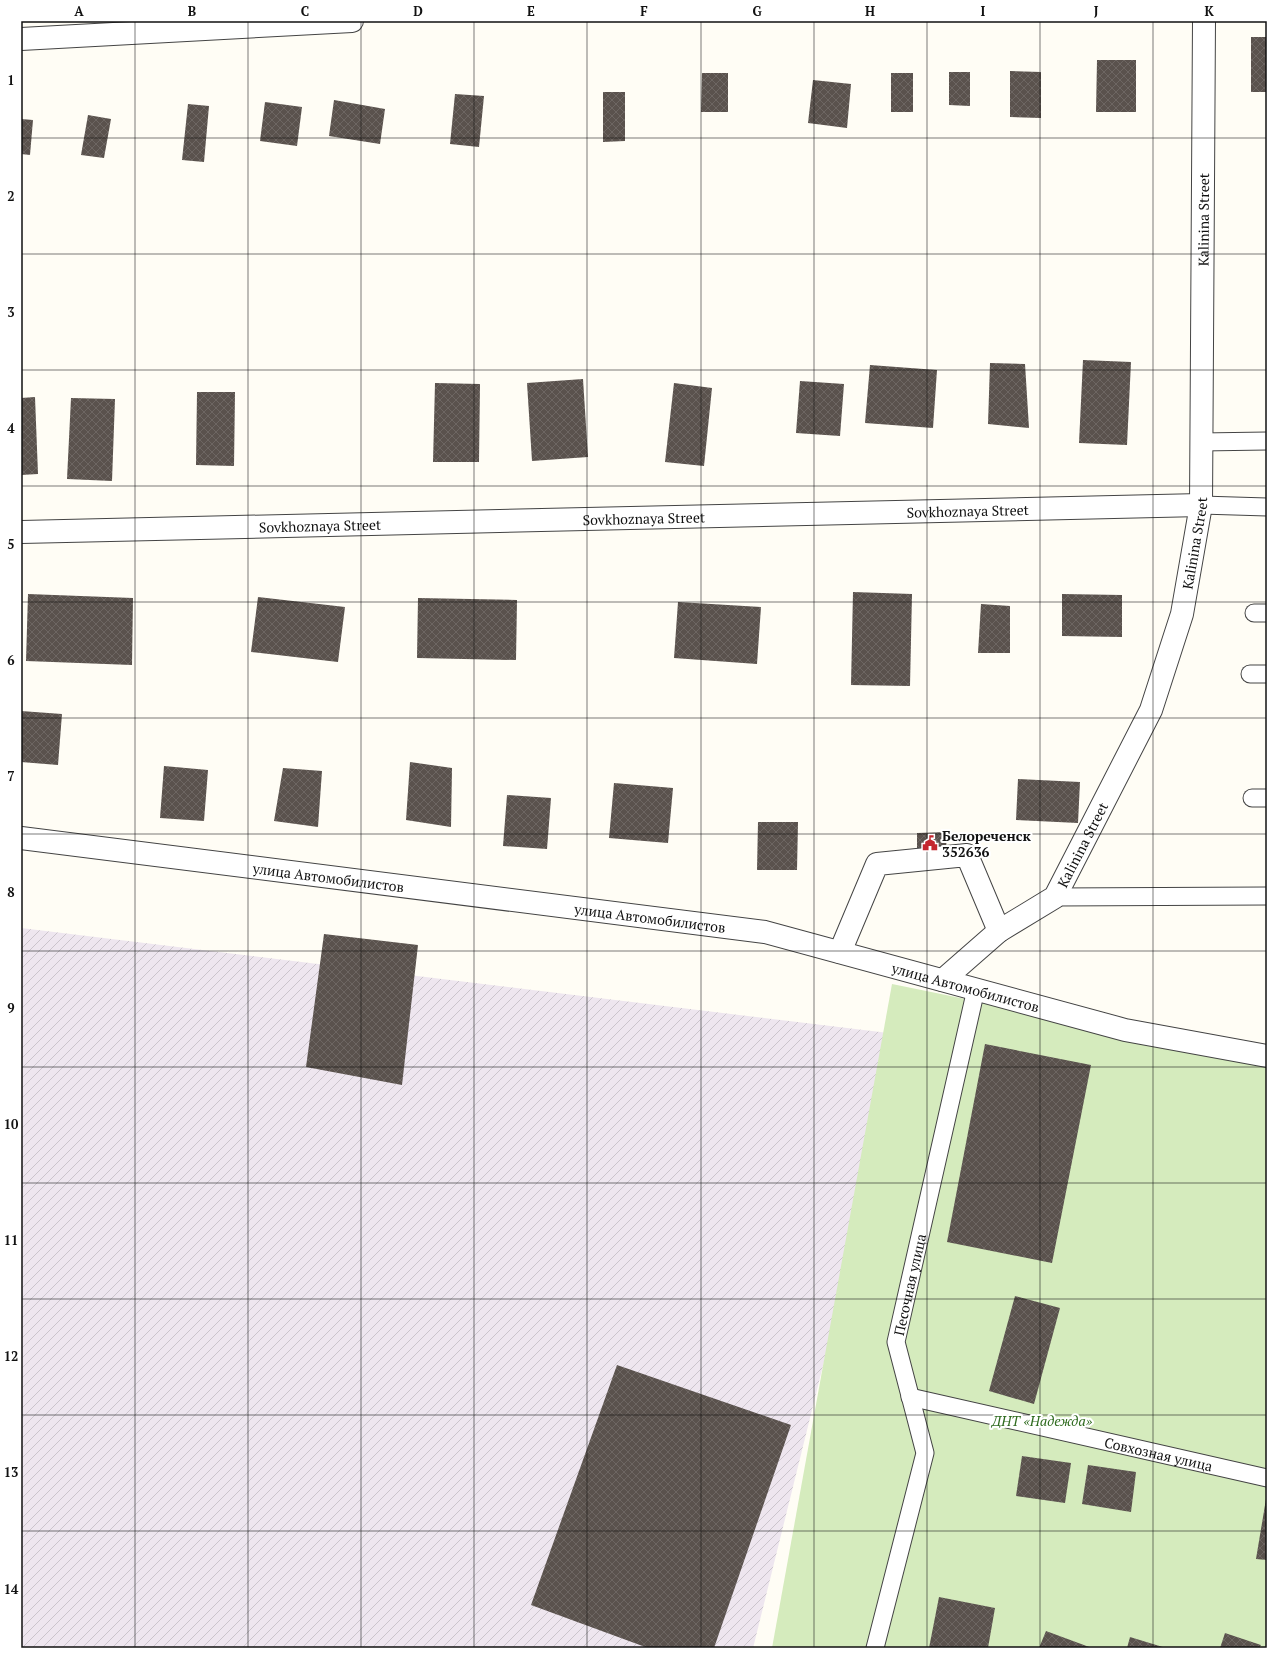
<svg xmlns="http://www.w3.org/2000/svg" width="1288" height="1669" font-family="'PT Serif',serif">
<defs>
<pattern id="industrial-furrows" width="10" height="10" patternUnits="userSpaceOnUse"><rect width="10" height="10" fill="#eee6ef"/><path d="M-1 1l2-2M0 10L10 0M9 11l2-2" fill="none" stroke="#cbc4cc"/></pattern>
<pattern id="building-cross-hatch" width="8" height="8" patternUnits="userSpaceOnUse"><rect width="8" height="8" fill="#5a524d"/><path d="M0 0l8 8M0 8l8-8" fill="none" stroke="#6d6662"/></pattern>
</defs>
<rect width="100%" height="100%" fill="#fffdf5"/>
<path fill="url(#industrial-furrows)" d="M21,928L905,1035L753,1648H21Z"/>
<path fill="#d5ebbd" d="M892,984L1267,1061V1648H772Z"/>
<path fill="url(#building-cross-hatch)" d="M1251,37H1267V92H1251Z
M1097,60H1136V112H1096Z
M1010,71L1041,72V118L1010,117Z
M949,72H970V106L949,105Z
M702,73H728V112H701Z
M891,73H913V112H891Z
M813,80L851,84L847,128L808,123Z
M603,92H625V141L603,142Z
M455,94L484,96L479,147L450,144Z
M334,100L385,109L380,144L329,136Z
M265,102L302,107L297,146L260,141Z
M188,104L209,106L204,162L182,160Z
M88,115L111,119L104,158L81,155Z
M21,119L33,120L30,155L21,154Z
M1083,360L1131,362L1127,445L1079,443Z
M990,363L1025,364L1029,428L988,424Z
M870,365L937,370L933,428L865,423Z
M583,379L588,457L532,461L527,383Z
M800,381L844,384L840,436L796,433Z
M435,383L480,384L479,462H433Z
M674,383L712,388L704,466L665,462Z
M197,392H235L234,466L196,465Z
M35,397L38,474L21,475V398Z
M71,398L115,399L112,481L67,479Z
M853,592L912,594L910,686L851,685Z
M28,594L133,598L132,665L26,661Z
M1062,594L1122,595V637L1062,636Z
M258,597L345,607L338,662L251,652Z
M418,598L517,600L516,660L417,658Z
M678,602L761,607L757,664L674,658Z
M981,604L1010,606V653H978Z
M21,711L62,714L58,765L21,762Z
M410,762L452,768L451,827L406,820Z
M164,766L208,770L204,821L160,818Z
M283,768L322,771L318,827L274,821Z
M1018,779L1080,782L1078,823L1016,820Z
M614,783L673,788L668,843L609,838Z
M507,795L551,798L547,849L503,846Z
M758,822H798L797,870H757Z
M947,832L946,850L917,851V833Z
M324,934L418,945L402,1085L306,1067Z
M985,1044L1091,1065L1052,1263L947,1242Z
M1015,1296L1060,1308L1034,1404L989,1391Z
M617,1365L791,1425L714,1648H648L531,1605Z
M1022,1456L1071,1463L1065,1503L1016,1496Z
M1088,1465L1136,1472L1131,1512L1082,1504Z
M1266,1499H1267V1560L1256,1559Z
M939,1597L995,1608L988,1648H929Z
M1046,1631L1092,1648H1039Z
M1225,1633L1261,1645L1259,1648H1220Z
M1130,1637L1166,1648H1127Z"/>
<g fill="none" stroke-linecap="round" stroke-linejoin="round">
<g stroke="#444" stroke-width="19">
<g id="service">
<path d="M1201,442L1267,441"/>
<path d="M1201,505L1267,507"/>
<path d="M1254,613H1267"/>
<path d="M1250,674H1267"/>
<path d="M1252,798H1267"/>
<path d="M1055,897L1267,896"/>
<path id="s1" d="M910,1397L1267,1478"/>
<path id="s2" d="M875,1648L925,1453L896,1342L976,989"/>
</g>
</g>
<g stroke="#444" stroke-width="24">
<g id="minor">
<path d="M21,39L352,21"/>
<path id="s3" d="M21,532L1201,505"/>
<path d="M840,952L877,864L967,855L999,931"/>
<path id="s4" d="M943,980L999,931L1055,897L1151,710L1182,614L1201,505L1204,21"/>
</g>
</g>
<g stroke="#444" stroke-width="24">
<g id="tertiary">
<path id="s5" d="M21,838L765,932L1125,1030L1267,1056"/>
</g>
</g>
<use href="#service" stroke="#fff" stroke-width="17"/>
<use href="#minor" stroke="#fff" stroke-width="22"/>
<use href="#tertiary" stroke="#fff" stroke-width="22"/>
</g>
<path fill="none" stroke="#111" stroke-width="1" stroke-opacity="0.55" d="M135,21V1648M248,21V1648M361,21V1648M474,21V1648M587,21V1648M701,21V1648M814,21V1648M927,21V1648M1040,21V1648M1153,21V1648M21,138H1267M21,254H1267M21,370H1267M21,486H1267M21,602H1267M21,718H1267M21,834H1267M21,951H1267M21,1067H1267M21,1183H1267M21,1299H1267M21,1415H1267M21,1531H1267"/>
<defs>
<g id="civic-bare" transform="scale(1.2)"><path d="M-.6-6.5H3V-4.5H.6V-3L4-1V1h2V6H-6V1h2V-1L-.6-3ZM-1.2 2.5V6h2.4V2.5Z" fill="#c4262e" stroke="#fff" stroke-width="2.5" paint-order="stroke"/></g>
</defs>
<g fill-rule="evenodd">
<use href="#civic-bare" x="930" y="843"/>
</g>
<g text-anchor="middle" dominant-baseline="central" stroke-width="4" stroke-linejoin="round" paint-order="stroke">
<g font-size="14" fill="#111" stroke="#fff">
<text stroke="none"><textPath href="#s4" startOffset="847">Kalinina Street</textPath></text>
<text stroke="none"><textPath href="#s3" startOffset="947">Sovkhoznaya Street</textPath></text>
<text stroke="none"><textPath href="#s3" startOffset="623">Sovkhoznaya Street</textPath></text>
<text stroke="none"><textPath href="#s3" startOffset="299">Sovkhoznaya Street</textPath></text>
<text stroke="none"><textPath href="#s4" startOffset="523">Kalinina Street</textPath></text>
<text stroke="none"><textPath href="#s4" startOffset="199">Kalinina Street</textPath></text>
<text stroke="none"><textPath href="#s5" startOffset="310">улица Автомобилистов</textPath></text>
<text stroke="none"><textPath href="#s5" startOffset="634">улица Автомобилистов</textPath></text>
<text stroke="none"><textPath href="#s5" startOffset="958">улица Автомобилистов</textPath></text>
<text stroke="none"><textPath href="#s2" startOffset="375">Песочная улица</textPath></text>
<text stroke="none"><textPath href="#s1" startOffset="255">Совхозная улица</textPath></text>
</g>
<g font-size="14" font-weight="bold" fill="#111" stroke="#fff" text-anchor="start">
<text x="942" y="835">Белореченск<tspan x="942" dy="16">352636</tspan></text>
</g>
<g font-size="14" font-style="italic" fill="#2f6b1f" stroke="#fff">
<text x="1042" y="1420">ДНТ «Надежда»</text>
</g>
</g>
<rect width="1288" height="1669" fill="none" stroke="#ffffff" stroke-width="44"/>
<rect x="22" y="22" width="1244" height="1625" fill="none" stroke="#111" stroke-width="1.5"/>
<g font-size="13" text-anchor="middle" font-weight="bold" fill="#111">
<text x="79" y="16">A</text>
<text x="192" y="16">B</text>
<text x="305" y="16">C</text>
<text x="418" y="16">D</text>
<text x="531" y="16">E</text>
<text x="644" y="16">F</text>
<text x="757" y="16">G</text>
<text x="870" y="16">H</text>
<text x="983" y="16">I</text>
<text x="1096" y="16">J</text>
<text x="1209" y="16">K</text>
<text x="11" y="85">1</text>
<text x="11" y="201">2</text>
<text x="11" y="317">3</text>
<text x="11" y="433">4</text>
<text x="11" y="549">5</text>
<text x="11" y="665">6</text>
<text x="11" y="781">7</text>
<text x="11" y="897">8</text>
<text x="11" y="1013">9</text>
<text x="11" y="1129">10</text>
<text x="11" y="1245">11</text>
<text x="11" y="1361">12</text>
<text x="11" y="1477">13</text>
<text x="11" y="1594">14</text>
</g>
</svg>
